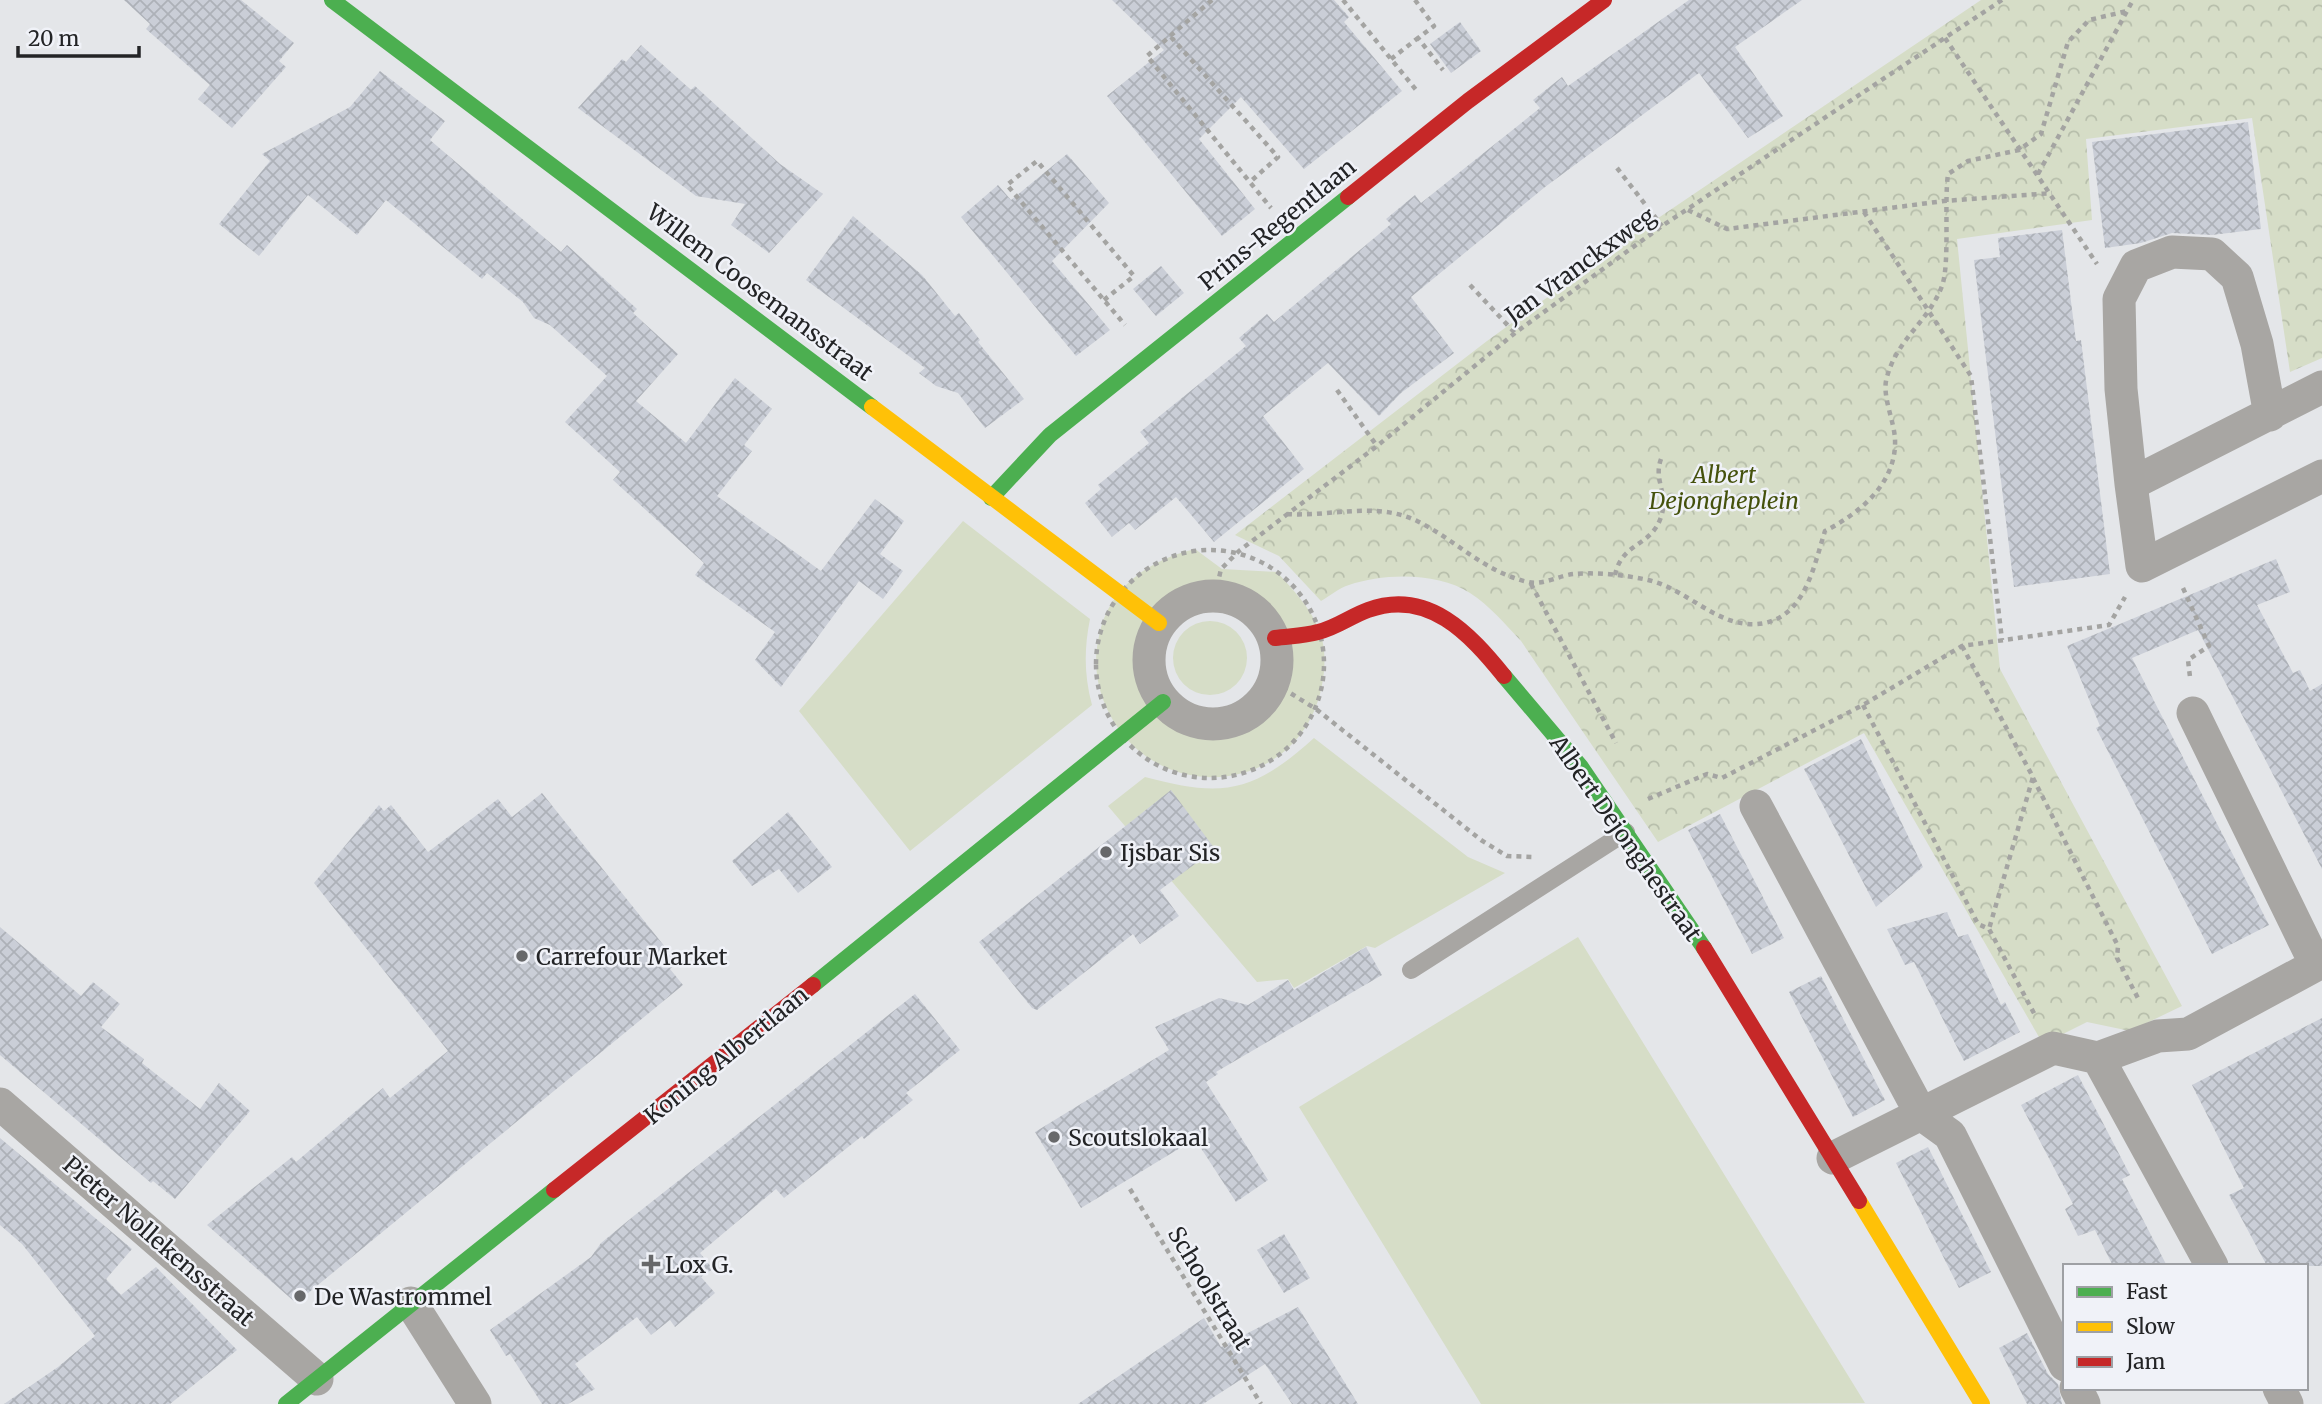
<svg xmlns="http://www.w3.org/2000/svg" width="2322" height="1404" font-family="Merriweather,serif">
<defs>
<pattern id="park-crowns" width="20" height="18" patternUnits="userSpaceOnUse" patternTransform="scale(1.75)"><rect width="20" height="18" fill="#d6ddc7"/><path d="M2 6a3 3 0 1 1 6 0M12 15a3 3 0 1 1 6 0" fill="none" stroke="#b7beab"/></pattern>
<pattern id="building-cross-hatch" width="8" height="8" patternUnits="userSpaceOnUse" patternTransform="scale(1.75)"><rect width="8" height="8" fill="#caced7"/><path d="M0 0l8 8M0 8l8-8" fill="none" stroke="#adb1b8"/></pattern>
</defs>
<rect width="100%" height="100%" fill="#e4e6e9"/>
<path fill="#d6ddc7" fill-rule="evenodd" d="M963,521L1090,619C1084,649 1084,675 1092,705L910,851L799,711Z
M1195,549L1222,569L1277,572C1293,590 1311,608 1320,632C1327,652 1325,674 1320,694C1294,792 1166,806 1114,722C1098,695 1092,667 1099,636C1109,586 1150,560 1195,549ZM1198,596C1213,596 1232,597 1245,603C1272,616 1285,655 1274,682C1256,728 1197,737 1164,702C1144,682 1144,646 1159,623C1168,609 1183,602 1198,596Z
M1173 658a37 37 0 1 1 74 0a37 37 0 1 1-74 0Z
M1314,738L1468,857L1505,873L1375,948L1367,946L1294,988L1288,979L1257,982L1108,806L1145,777C1223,798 1253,793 1314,738Z
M1578,937L1865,1403L1481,1404L1299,1107Z"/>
<path fill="url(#park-crowns)" d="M1981,0H2322V358L2290,372L2252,118L2086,139L2092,220L1957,239L2000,669L2182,1006L2130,1031L2087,1022L2043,1044L1864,733L1658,842L1521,641C1505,624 1490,606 1470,593C1438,572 1384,573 1349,585C1339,588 1330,596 1321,601L1279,556L1235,535L1487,341L1639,231Z"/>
<path fill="url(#building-cross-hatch)" d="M124,0H241L294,43L279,61L286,67L232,128L198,99L210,85L146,29L150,24Z
M1112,0H1334L1349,17L1344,22L1402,91L1304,169L1241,97L1199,139L1255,209L1222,236L1107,96L1164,50Z
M1689,0H1802L1735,47L1783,116L1748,138L1699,73L1545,187L1411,297L1454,353L1401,393L1379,416L1328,363L1263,416L1304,469L1214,542L1176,497L1135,530L1129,523L1112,537L1085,503L1101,489L1098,485L1149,443L1140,432L1246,346L1239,338L1267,314L1274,322L1391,224L1386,219L1415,195L1421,203L1540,108L1533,100L1562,77L1568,86Z
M1460,22L1481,51L1451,73L1430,44Z
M641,45L691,90L695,86L780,164L823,194L769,253L731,225L745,204L696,196L578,108L622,59L626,62Z
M380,71L445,121L430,140L561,252L567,245L637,309L633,313L678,354L636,401L686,443L735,378L772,409L744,445L752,451L717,496L821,571L875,499L904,521L880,554L903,571L883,599L859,581L781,687L755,660L775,632L695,575L704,563L613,480L620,472L565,422L607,376L550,325L534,318L523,302L487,273L482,279L386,200L357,235L308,195L259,256L219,224L270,161L262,154L350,107Z
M2248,122L2261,229L2212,235L2172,233L2141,243L2105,248L2092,142Z
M1067,154L1109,203L1052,261L1110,330L1076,356L961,217L998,185L1011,200Z
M853,216L922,275L955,316L959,313L980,340L978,342L1024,399L985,428L958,393L936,386L919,373L925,368L806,280Z
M2062,230L2076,341L2081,340L2110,574L2014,587L1974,260L2000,257L1998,238Z
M1161,266L1184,293L1156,316L1133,289Z
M2276,559L2290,592L2257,605L2293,673L2300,670L2310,691L2322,684V869L2198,630L2132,658L2269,925L2212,954L2096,728L2100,726L2067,646Z
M1861,739L1923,867L1876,907L1804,769Z
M1171,790L1215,849L1160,890L1179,916L1140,944L1133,934L1037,1010L1032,1008L979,942Z
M542,793L677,962L670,969L683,985L296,1303L207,1225L292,1157L296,1162L383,1088L390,1098L448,1051L314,883L379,805L384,811L391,805L428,852L498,799L512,817Z
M788,812L832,867L798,893L779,869L752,886L732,861Z
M1720,814L1784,938L1752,954L1688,830Z
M1947,912L1958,937L1968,934L2001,1005L2005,1002L2020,1032L1964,1061L1914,962L1905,965L1887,929Z
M0,927L81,996L93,982L120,1004L101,1027L144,1059L142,1063L200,1109L219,1083L250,1111L175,1199L153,1181L151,1183L0,1055Z
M1366,947L1382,975L1216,1072L1218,1074L1206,1082L1268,1180L1236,1202L1195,1139L1081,1208L1035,1132L1169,1050L1155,1027L1219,998L1248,1005L1288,980L1294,990Z
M1821,976L1885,1100L1853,1117L1789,992Z
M915,994L960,1050L906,1093L913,1100L864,1139L862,1136L784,1198L776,1189L700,1253L713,1269L701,1277L715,1293L675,1327L670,1320L651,1335L637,1317L575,1364L595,1389L568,1404H542L510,1354L506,1356L490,1330L591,1257L601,1243L635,1215Z
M2322,1018V1266H2267L2229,1195L2244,1188L2192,1085Z
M2078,1075L2130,1175L2122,1179L2167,1266H2113L2095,1230L2078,1236L2065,1209L2073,1204L2021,1105Z
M0,1138L132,1249L106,1279L121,1295L156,1267L237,1350L170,1404H4L58,1367L95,1336L22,1244L0,1225Z
M1928,1147L1991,1272L1959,1288L1896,1163Z
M1284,1234L1310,1278L1284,1293L1257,1250Z
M1298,1307L1358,1404H1292L1265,1364L1203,1404H1078L1204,1318L1221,1347Z
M2027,1333L2048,1374L2058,1384L2062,1404H2027L1999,1348Z"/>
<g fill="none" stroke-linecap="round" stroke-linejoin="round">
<path stroke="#a4a4a2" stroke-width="4.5" stroke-dasharray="5 5" stroke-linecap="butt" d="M1212,0L1147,56L1271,208
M1343,0L1417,91
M1415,0L1434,26L1418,38L1443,70
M1171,37L1278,157L1250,182
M1945,38L2097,264
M1391,59L1418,38
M1617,168L1662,226
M2038,174L2133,0
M1688,210L1727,229L1944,201L2052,193
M1864,212L1971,376L2002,640
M1470,285L1515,333
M1104,300L1134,276L1037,161L1007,185L1125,325
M1337,390L1377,446
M1287,514C1330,517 1376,501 1417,521C1456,540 1484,572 1528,582C1542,586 1560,575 1574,574C1598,572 1625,575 1648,580C1689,589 1720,632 1765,623C1806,614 1814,565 1825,531C1860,513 1897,483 1895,439C1894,421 1883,398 1886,381C1895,340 1928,323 1942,286C1950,264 1944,202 1948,174L1968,161L2019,150L2041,134L2068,42L2089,20L2127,11
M1096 664a114 114 0 1 1 228 0a114 114 0 1 1-228 0Z
M1615,575C1622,542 1651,547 1661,517C1669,494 1653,480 1661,459
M1531,584L1616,743
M2183,588L2209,646L2188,660L2190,677
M1215,596L1221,569L1239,551L1377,446L1515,333L1662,226L2002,0
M1962,646L2033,777L1989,929
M1274,683L1316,709L1481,840L1507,856L1533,857
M1863,705L1978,924L1989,929L2036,1017
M2033,778L2118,946L2117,958L2140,1002
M1648,799L1707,774L1722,778L1863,705L1962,646L2109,625L2125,597
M1130,1189L1261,1404"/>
<path stroke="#a8a6a3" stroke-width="18" d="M1411,970L1626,832"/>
<path stroke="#a8a6a3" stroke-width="33" d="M2322,387L2131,484L2142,566L2322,476
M2131,484L2121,389L2119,299L2136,266L2172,252L2212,254L2237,277L2257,344L2270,415
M1149 660a64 64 0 1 1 128 0a64 64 0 1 1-128 0Z
M2193,713L2316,965L2188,1034L2158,1036L2098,1058L2212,1266
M1756,806L1921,1114L1950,1135L2065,1365
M0,1104L317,1379
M1833,1158L2053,1048L2098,1058
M411,1303L475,1404
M2076,1388L2084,1404
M2279,1388L2287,1404"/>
<path stroke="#4caf50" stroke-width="16" d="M332,0L872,407
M991,498L1050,435L1348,197
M1504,676L1581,767L1704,948
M813,985L1163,702
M286,1404L554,1190"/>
<path stroke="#ffc107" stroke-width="16" d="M872,407L1159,623
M1859,1201L1982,1404"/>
<path stroke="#c62828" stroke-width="16" d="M1348,197L1468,101L1604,0
M1275,638C1289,636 1304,636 1318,632C1336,628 1351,616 1368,610C1428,588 1470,634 1504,676
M1704,948L1859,1201
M554,1190L813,985"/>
</g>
<g fill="#67686a" stroke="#f0f2f8" stroke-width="2.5">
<circle cx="1106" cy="852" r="7"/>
<circle cx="522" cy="956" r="7"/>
<circle cx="1054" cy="1137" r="7"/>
<path d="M647.5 1253.5h7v7h7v7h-7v7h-7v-7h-7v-7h7z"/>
<circle cx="300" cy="1296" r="7"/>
</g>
<g text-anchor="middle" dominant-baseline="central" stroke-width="5" stroke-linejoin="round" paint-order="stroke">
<g font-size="23" fill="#232426" stroke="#f0f2f8">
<text transform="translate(1277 224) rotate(-39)">Prins-Regentlaan</text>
<text transform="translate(1580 265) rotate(-36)">Jan Vranckxweg</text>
<text transform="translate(760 292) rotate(37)">Willem Coosemansstraat</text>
<text transform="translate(1626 838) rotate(55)">Albert Dejonghestraat</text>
<text transform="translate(726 1055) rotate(-39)">Koning Albertlaan</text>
<text transform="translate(159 1241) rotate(41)">Pieter Nollekensstraat</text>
<text transform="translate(1210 1288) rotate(59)">Schoolstraat</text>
</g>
<g font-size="23" font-style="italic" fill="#45520d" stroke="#f0f2f8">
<text x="1724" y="474">Albert<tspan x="1724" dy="26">Dejongheplein</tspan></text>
</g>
<g font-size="23" fill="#232426" stroke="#f0f2f8" text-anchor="start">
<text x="1120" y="852">Ijsbar Sis</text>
<text x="536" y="956">Carrefour Market</text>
<text x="1068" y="1137">Scoutslokaal</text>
<text x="665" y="1264">Lox G.</text>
<text x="314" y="1296">De Wastrommel</text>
</g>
</g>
<rect x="2063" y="1264" width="245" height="126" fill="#f0f2f8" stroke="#9ea0a4" stroke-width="2"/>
<rect x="2077" y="1287" width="35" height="10" fill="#4caf50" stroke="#9ea0a4" stroke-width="2"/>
<text x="2126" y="1299" font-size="21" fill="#232426">Fast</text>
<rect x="2077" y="1322" width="35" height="10" fill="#ffc107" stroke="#9ea0a4" stroke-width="2"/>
<text x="2126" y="1334" font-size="21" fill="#232426">Slow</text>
<rect x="2077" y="1357" width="35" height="10" fill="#c62828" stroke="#9ea0a4" stroke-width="2"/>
<text x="2126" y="1369" font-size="21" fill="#232426">Jam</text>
<path d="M18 46v10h121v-10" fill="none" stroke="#232426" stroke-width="3.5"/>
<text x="28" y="46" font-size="21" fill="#232426" stroke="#f0f2f8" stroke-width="5" paint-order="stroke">20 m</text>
</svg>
